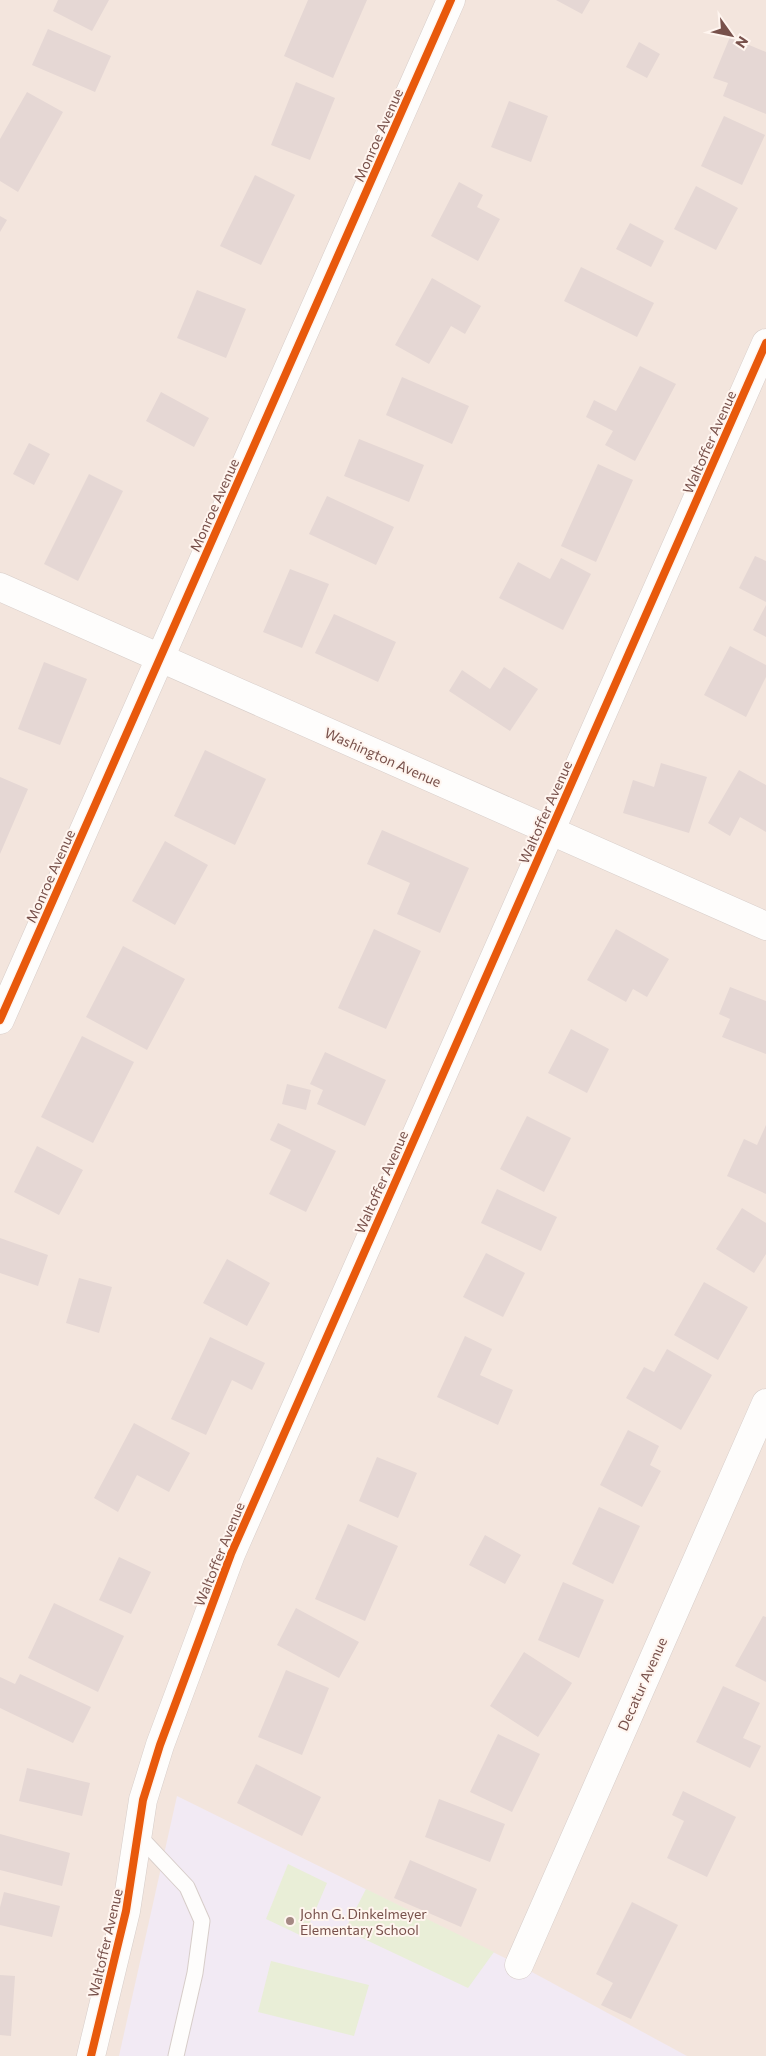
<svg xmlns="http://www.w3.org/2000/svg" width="766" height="2056" font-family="Commissioner,sans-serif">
<rect width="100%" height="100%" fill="#f8f1ed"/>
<path fill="#f3e5dd" d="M0,0H766V2056H0Z"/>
<path fill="#f2eaf4" d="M177,1796L519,1965L687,2056H119Z"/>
<path fill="#e9eed7" d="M288,1864L327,1883L304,1937L266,1919Z
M366,1889L494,1952L468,1988L345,1930Z
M271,1961L369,1985L354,2036L258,2012Z"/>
<path fill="#e5d7d4" d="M58,0H109L92,31L53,11Z
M308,0H367L333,78L284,56Z
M556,0H590L582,14Z
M48,29L111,56L95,92L32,65Z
M730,37L766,52V114L723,96L728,83L713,78Z
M639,42L660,54L647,78L626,67Z
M296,82L335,98L310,160L271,145Z
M27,92L63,112L18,192L0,181V139Z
M509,101L548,116L531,162L491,147Z
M724,116L765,135L742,185L701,166Z
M255,175L295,195L261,265L220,246Z
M459,182L483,195L477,207L500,219L478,261L431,236Z
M696,186L738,208L716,250L674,229Z
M0,216L7,220L0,232Z
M630,223L664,241L651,267L616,249Z
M581,267L654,303L637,337L564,301Z
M432,278L481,306L465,334L451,326L429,364L395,345Z
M197,290L246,309L226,358L177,338Z
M640,366L676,384L635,461L605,445L613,431L586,417L594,400L616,411Z
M402,377L469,406L452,444L386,415Z
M161,392L209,418L194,447L146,421Z
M359,439L424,465L409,502L344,476Z
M29,443L50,454L34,485L13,474Z
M598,464L633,480L596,562L561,546Z
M89,474L123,491L78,581L44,564Z
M327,496L394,527L376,565L309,534Z
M755,556L766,561V602L739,588Z
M561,558L591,574L563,630L499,598L518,562L550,579Z
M290,569L329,584L302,648L263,632Z
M766,605V637L753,630Z
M334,614L396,642L378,682L315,653Z
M730,646L766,665V677L746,717L704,695Z
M44,662L87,679L60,745L18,729Z
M504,667L538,689L510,731L449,691L462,670L490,689Z
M205,750L266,779L235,845L174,816Z
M661,763L707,777L689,833L623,813L633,780L654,787Z
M739,770L766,785V832L740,817L730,836L708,823Z
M0,777L28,789L0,854Z
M382,830L469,868L440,933L397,914L410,883L367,864Z
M165,841L208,865L175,925L132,901Z
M374,929L421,951L386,1029L338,1008Z
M616,929L669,959L647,997L633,989L626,1002L587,980Z
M123,946L185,979L147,1050L86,1017Z
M730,987L766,1001V1054L722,1037L730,1019L719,1014Z
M571,1029L609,1049L587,1093L548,1073Z
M82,1036L134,1062L93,1143L41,1117Z
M325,1052L386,1080L365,1126L317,1104L323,1090L310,1084Z
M287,1084L311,1090L306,1110L282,1104Z
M527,1116L571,1138L544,1192L500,1169Z
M278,1123L336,1151L306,1212L269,1194L291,1150L270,1140Z
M766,1125V1194L727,1176L744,1139L757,1145Z
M37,1146L83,1170L59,1215L14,1192Z
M497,1189L557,1217L541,1251L481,1223Z
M742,1208L766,1223V1254L754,1273L716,1249Z
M0,1238L48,1255L38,1286L0,1273Z
M486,1253L525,1273L503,1317L463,1297Z
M227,1259L270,1283L247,1326L203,1303Z
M79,1278L112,1287L99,1333L66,1323Z
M704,1282L748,1307L718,1360L674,1335Z
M465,1336L492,1349L480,1375L513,1390L498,1425L437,1397Z
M210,1337L265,1363L252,1390L232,1380L206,1435L171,1419Z
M667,1349L712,1375L681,1430L626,1398L644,1367L654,1372Z
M134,1423L190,1453L169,1492L137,1475L118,1512L94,1498Z
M628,1430L659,1446L650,1465L661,1471L642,1507L600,1485Z
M377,1457L417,1473L398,1518L359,1501Z
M599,1507L640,1526L613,1584L572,1564Z
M348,1524L398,1546L365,1621L315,1599Z
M485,1535L521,1555L505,1584L469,1565Z
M119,1557L151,1572L131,1614L99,1600Z
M563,1582L604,1600L579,1658L538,1640Z
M54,1603L124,1636L98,1692L28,1658Z
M296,1608L359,1642L339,1678L277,1645Z
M763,1616L766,1617V1682L735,1666Z
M524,1652L572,1683L538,1737L490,1706Z
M286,1670L329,1688L302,1755L258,1737Z
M20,1674L91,1707L73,1743L0,1708V1677L15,1684Z
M723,1686L760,1703L743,1738L761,1746L750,1768L696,1742Z
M498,1734L540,1754L512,1812L470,1792Z
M256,1764L321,1797L302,1836L237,1803Z
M27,1768L90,1783L82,1816L19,1801Z
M683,1791L736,1817L707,1877L667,1858L684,1821L672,1815Z
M439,1799L505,1824L490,1862L425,1837Z
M0,1834L70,1853L62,1886L0,1870Z
M410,1860L477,1889L461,1927L394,1898Z
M4,1892L60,1906L52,1937L0,1925V1907Z
M632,1902L678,1925L631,2019L601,2005L613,1983L596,1974Z
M0,1975L15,1976L11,2036L0,2035Z"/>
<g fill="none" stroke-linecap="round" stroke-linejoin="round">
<g stroke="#d7cdc9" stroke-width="17">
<path id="lane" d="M139,1836L187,1887L202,1921L195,1973L176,2056"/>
</g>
<g stroke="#d7cdc9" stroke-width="29">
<path id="street" d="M0,587L766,926
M0,1020L451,0
M519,1965L766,1403
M91,2056L126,1911L143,1800L160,1745L231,1554L766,343"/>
</g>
<use href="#lane" stroke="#fefdfc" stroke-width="15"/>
<use href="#street" stroke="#fefdfc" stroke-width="28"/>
<g stroke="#fff5ef" stroke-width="11">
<path id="cycleway" d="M0,1020L451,0
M91,2056L126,1911L143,1800L160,1745L231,1554L766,343"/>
</g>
<use href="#cycleway" stroke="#e8590c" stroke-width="8"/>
</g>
<circle fill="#a58984" stroke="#fff5ef" stroke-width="2" cx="290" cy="1921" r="5"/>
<g text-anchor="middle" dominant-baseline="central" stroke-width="4" stroke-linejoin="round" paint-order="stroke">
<g font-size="14" fill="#78514b" stroke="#fff5ef">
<text transform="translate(378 135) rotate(-66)">Monroe Avenue</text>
<text transform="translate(709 442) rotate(-66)">Waltoffer Avenue</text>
<text transform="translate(214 505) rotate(-66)">Monroe Avenue</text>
<text transform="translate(383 757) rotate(24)">Washington Avenue</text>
<text transform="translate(545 812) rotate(-66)">Waltoffer Avenue</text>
<text transform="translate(50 876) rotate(-66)">Monroe Avenue</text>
<text transform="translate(381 1182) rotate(-66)">Waltoffer Avenue</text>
<text transform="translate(219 1554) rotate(-68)">Waltoffer Avenue</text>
<text transform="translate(642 1684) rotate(-66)">Decatur Avenue</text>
<text transform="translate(105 1943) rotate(-77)">Waltoffer Avenue</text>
</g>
<g font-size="14" fill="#78514b" stroke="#fff5ef" text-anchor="start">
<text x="300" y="1913">John G. Dinkelmeyer<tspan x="300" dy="16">Elementary School</tspan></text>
</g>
</g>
<g transform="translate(731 35) rotate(123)" stroke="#fff5ef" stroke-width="4" paint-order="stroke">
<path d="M0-4L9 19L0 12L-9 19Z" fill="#78514b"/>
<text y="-8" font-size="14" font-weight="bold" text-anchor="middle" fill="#78514b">N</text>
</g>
</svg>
